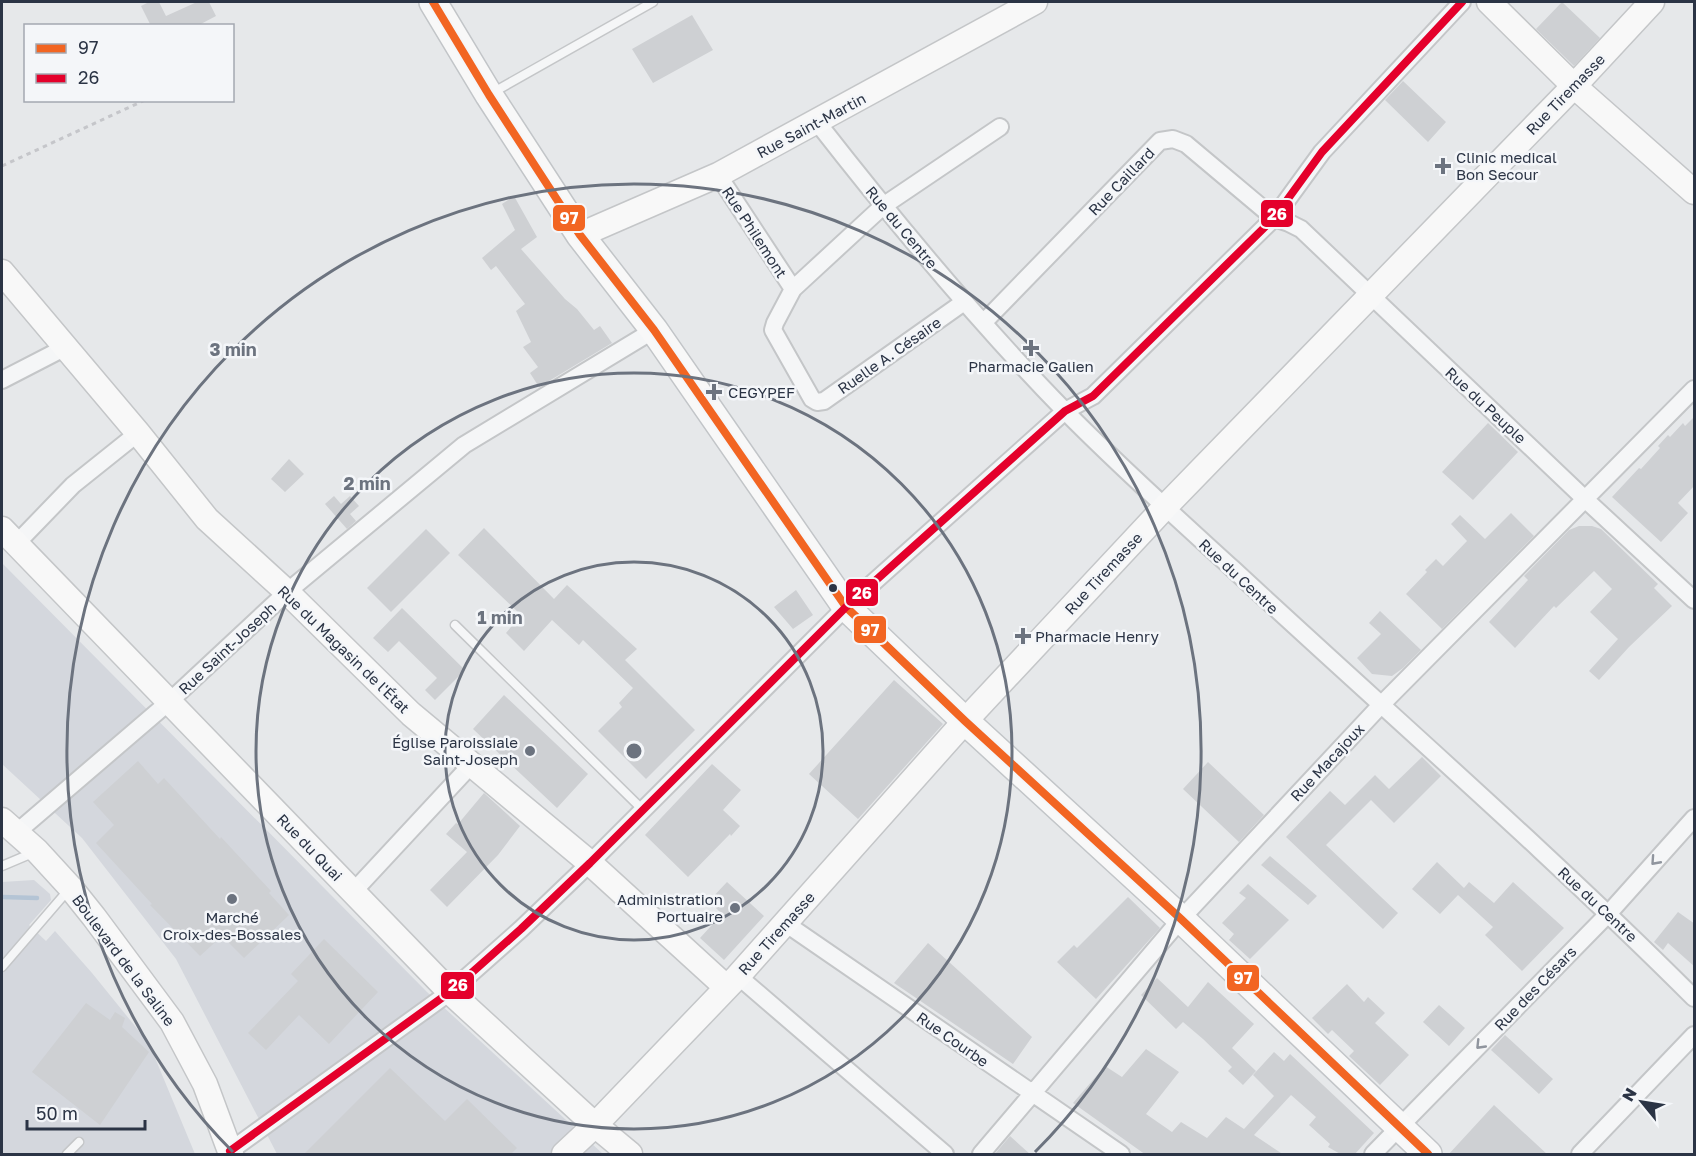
<svg xmlns="http://www.w3.org/2000/svg" width="1696" height="1156" font-family="'Golos Text',sans-serif">
<rect width="100%" height="100%" fill="#e6e8ea"/>
<path fill="#d4d7dd" d="M2,563L427,992L603,1154H277L176,959L82,838L2,764Z
M34,880L50,894L51,900L29,925L46,941L55,931L92,973L143,1036L153,1053L195,1154H2V882Z"/>
<g fill="none" stroke-linecap="round" stroke-linejoin="round">
<path stroke="#b4c4d5" stroke-width="4.5" d="M2,897L37,898"/>
</g>
<path fill="#ced0d3" d="M149,2H159L166,16L197,2H209L216,16L197,26H146L150,24L141,6Z
M1562,2L1600,38L1574,66L1536,29Z
M692,15L713,50L653,83L632,49Z
M1403,81L1446,122L1428,142L1385,100Z
M514,196L537,237L521,249L565,299L577,309L594,330L600,326L612,343L539,387L530,373L538,367L523,347L531,342L516,311L525,304L496,266L491,270L482,258L515,230L502,204Z
M1695,416V485L1678,503L1688,513L1661,542L1612,497L1639,468L1641,469L1660,448L1658,446L1668,435L1670,437L1683,423L1685,426Z
M1488,423L1518,452L1473,500L1442,472Z
M289,459L304,474L285,492L271,479Z
M334,496L341,504L350,496L359,506L350,514L356,521L347,529L325,504Z
M1511,513L1534,536L1442,629L1406,594L1427,572L1425,570L1436,559L1443,566L1467,541L1451,524L1460,515L1485,539Z
M1579,526H1592L1601,529L1658,584L1654,588L1672,606L1629,647L1599,680L1589,671L1618,639L1590,612L1612,589L1594,571L1556,608L1554,606L1515,648L1489,622L1528,580L1524,576L1569,530Z
M484,528L554,599L567,585L637,649L625,660L695,730L646,779L598,731L622,707L619,703L633,688L583,640L579,645L552,620L524,651L506,633L521,615L458,555Z
M426,529L450,553L391,612L367,588Z
M796,590L813,615L793,629L774,607Z
M402,608L465,670L435,700L425,690L437,678L399,641L388,652L373,638Z
M1380,611L1421,650L1403,668L1392,676L1372,674L1357,658L1381,634L1369,623Z
M894,680L943,724L858,819L809,774Z
M504,695L588,774L557,808L473,729Z
M1422,757L1441,776L1394,823L1371,800L1326,845L1398,913L1383,929L1286,837L1330,791L1345,805L1375,775L1389,789Z
M138,761L158,784L164,778L220,839L221,837L271,891L269,893L289,915L244,958L222,936L200,956L150,905L152,904L96,843L114,825L93,802Z
M1208,762L1264,815L1239,842L1183,789Z
M712,764L741,790L723,810L740,826L731,836L730,834L688,877L645,835Z
M484,793L520,826L498,855L447,907L430,890L467,852L446,834L456,823L458,824Z
M1270,856L1317,896L1308,905L1261,865Z
M1437,862L1464,888L1469,882L1494,903L1513,882L1564,928L1522,971L1485,935L1493,927L1458,895L1440,914L1412,889Z
M727,882L764,916L724,960L700,938L722,914L709,901Z
M1248,884L1289,920L1250,959L1229,940L1234,934L1222,923L1246,898L1239,893Z
M1128,897L1160,928L1096,999L1057,962L1074,945L1077,948Z
M1678,912L1695,924V967L1668,943L1663,950L1654,942Z
M324,939L378,992L329,1044L299,1015L266,1050L248,1033L298,981L291,974Z
M928,943L1032,1037L1013,1064L894,983Z
M1157,978L1188,1007L1208,982L1254,1024L1232,1048L1256,1071L1243,1085L1228,1071L1232,1067L1203,1039L1183,1022L1176,1029L1141,995Z
M1347,984L1364,1002L1368,997L1385,1013L1375,1023L1409,1055L1380,1085L1349,1056L1354,1051L1332,1030L1328,1034L1312,1018Z
M86,1003L110,1020L115,1012L125,1018L122,1027L149,1052L100,1125L32,1072Z
M1439,1005L1465,1028L1449,1046L1423,1022Z
M1505,1035L1553,1079L1539,1094L1491,1050Z
M1146,1049L1179,1072L1146,1114L1172,1132L1181,1122L1207,1138L1226,1117L1244,1129L1274,1096L1253,1075L1274,1052L1284,1061L1290,1054L1374,1133L1354,1155H1342L1328,1147L1330,1144L1309,1125L1316,1117L1291,1095L1254,1135L1284,1155H1146L1073,1103L1105,1066L1122,1077Z
M390,1068L445,1121L467,1099L517,1148L510,1155H303Z
M1494,1105L1548,1155H1448Z
M1010,1136L1031,1155H994Z"/>
<g fill="none" stroke-linecap="round" stroke-linejoin="round">
<g stroke="#c4c6c8" stroke-width="11">
<path id="lane" d="M492,93L653,2
M455,625L643,810
M2,866L35,852
M2,967L70,888
M67,1154L79,1142"/>
</g>
<g stroke="#c4c6c8" stroke-width="20">
<path id="street" d="M817,122C895,222 976,320 1065,411C1119,466 1176,517 1233,569C1387,712 1546,850 1694,998
M718,175L793,289
M964,302L824,401L817,402L812,399L773,330L775,323L793,289L883,206L1000,127
M984,322L1160,141L1173,139L1186,144L1274,218L1289,223L1301,229L1586,500L1694,600
M2,380L64,348
M16,544L73,485L138,433
M16,833L170,701L287,592L464,445L654,330
M353,892L471,765
M785,923L1121,1154
M738,976L945,1154
M230,1151L450,992L521,929L590,863L846,607L1065,411L1093,396L1274,218L1322,152L1462,2
M981,1154L1181,919L1380,706L1694,389
M1373,1154L1609,913L1694,818
M1580,1154L1694,1035"/>
</g>
<g stroke="#c4c6c8" stroke-width="27">
<path id="secondary" d="M1489,2L1574,86L1694,192
M580,235L718,175L1035,2
M2,272L138,433L207,519L287,592L411,714L590,863L726,987
M2,529L450,992L595,1125L630,1154
M2,820L37,851L70,887L94,917L172,1022L205,1084L231,1154
M564,1154L595,1125L738,976L965,721L1165,507L1574,86L1652,2"/>
</g>
<g stroke="#c2c5c8" stroke-width="30">
<path id="primary" d="M433,2L489,95L580,235L654,330L846,607L965,721L1181,919L1428,1154"/>
</g>
<path stroke="#c5c6ca" stroke-width="3" stroke-dasharray="4.5 4.5" stroke-linecap="butt" d="M2,166L145,100"/>
<use href="#lane" stroke="#f5f6f7" stroke-width="8"/>
<use href="#street" stroke="#f5f6f7" stroke-width="16"/>
<use href="#secondary" stroke="#f8f8f8" stroke-width="24"/>
<use href="#primary" stroke="#f8f8f8" stroke-width="27"/>
<g stroke="#f4f6f9" stroke-width="12">
<path id="bus-1" d="M433,2L489,95L580,235L654,330L846,607L965,721L1181,919L1428,1154"/>
</g>
<g stroke="#f4f6f9" stroke-width="12">
<path id="bus-2" d="M230,1151L450,992L521,929L590,863L846,607L1065,411L1093,396L1274,218L1322,152L1462,2"/>
</g>
<use href="#bus-1" stroke="#f26522" stroke-width="8"/>
<use href="#bus-2" stroke="#e4002b" stroke-width="8"/>
</g>
<defs><path id="oneway-chevron" d="M-2-3.5L2.5 0L-2 3.5" fill="none" stroke-width="1.6" stroke-linecap="round" stroke-linejoin="round" transform="scale(1.5)"/></defs>
<g stroke="#90959e">
<use href="#oneway-chevron" transform="translate(1655 861) rotate(132)"/>
<use href="#oneway-chevron" transform="translate(1480 1045) rotate(134)"/>
</g>
<g fill="none" stroke="#6c737f" stroke-width="3">
<circle cx="634" cy="751" r="189"/>
<circle cx="634" cy="751" r="378"/>
<path d="M233 1152A567 567 0 1 1 1035 1152"/>
</g>
<g fill="#6c737f" stroke="#f4f6f9" stroke-width="2">
<path d="M1440 157h6v6h6v6h-6v6h-6v-6h-6v-6h6z"/>
<path d="M1028 339h6v6h6v6h-6v6h-6v-6h-6v-6h6z"/>
<path d="M711 383h6v6h6v6h-6v6h-6v-6h-6v-6h6z"/>
<path d="M1020 627h6v6h6v6h-6v6h-6v-6h-6v-6h6z"/>
<circle cx="530" cy="751" r="6"/>
<circle cx="232" cy="899" r="6"/>
<circle cx="735" cy="908" r="6"/>
</g>
<circle fill="#2b3445" stroke="#f4f6f9" stroke-width="2" cx="833" cy="588" r="5"/>
<g text-anchor="middle" dominant-baseline="central" stroke-width="5" stroke-linejoin="round" paint-order="stroke">
<g font-size="15" fill="#2b3445" stroke="#f4f6f9">
<text transform="translate(1565 94) rotate(-46)">Rue Tiremasse</text>
<text transform="translate(811 125) rotate(-28)">Rue Saint-Martin</text>
<text transform="translate(1121 181) rotate(-46)">Rue Caillard</text>
<text transform="translate(902 227) rotate(50)">Rue du Centre</text>
<text transform="translate(755 232) rotate(57)">Rue Philemont</text>
<text transform="translate(889 355) rotate(-35)">Ruelle A. Césaire</text>
<text transform="translate(1486 405) rotate(43)">Rue du Peuple</text>
<text transform="translate(1103 573) rotate(-47)">Rue Tiremasse</text>
<text transform="translate(1239 576) rotate(43)">Rue du Centre</text>
<text transform="translate(227 648) rotate(-43)">Rue Saint-Joseph</text>
<text transform="translate(344 649) rotate(44)">Rue du Magasin de l'État</text>
<text transform="translate(1327 762) rotate(-47)">Rue Macajoux</text>
<text transform="translate(310 847) rotate(46)">Rue du Quai</text>
<text transform="translate(1598 904) rotate(43)">Rue du Centre</text>
<text transform="translate(776 933) rotate(-48)">Rue Tiremasse</text>
<text transform="translate(124 960) rotate(53)">Boulevard de la Saline</text>
<text transform="translate(1535 988) rotate(-46)">Rue des Césars</text>
<text transform="translate(953 1039) rotate(35)">Rue Courbe</text>
</g>
<g font-size="15" fill="#2b3445" stroke="#f4f6f9" text-anchor="start">
<text x="1456" y="157">Clinic medical<tspan x="1456" dy="17">Bon Secour</tspan></text>
<text x="1031" y="366" text-anchor="middle">Pharmacie Galien</text>
<text x="728" y="392">CEGYPEF</text>
<text x="1035" y="636">Pharmacie Henry</text>
<text x="518" y="742" text-anchor="end">Église Paroissiale<tspan x="518" dy="17">Saint-Joseph</tspan></text>
<text x="723" y="899" text-anchor="end">Administration<tspan x="723" dy="17">Portuaire</tspan></text>
<text x="232" y="917" text-anchor="middle">Marché<tspan x="232" dy="17">Croix-des-Bossales</tspan></text>
</g>
</g>
<circle cx="634" cy="751" r="9" fill="#6c737f" stroke="#f4f6f9" stroke-width="3"/>
<g font-size="18" text-anchor="middle" font-weight="bold" fill="#6c737f" stroke="#f4f6f9" stroke-width="5" stroke-linejoin="round" paint-order="stroke">
<text x="233" y="356">3 min</text>
<text x="367" y="490">2 min</text>
<text x="500" y="624">1 min</text>
</g>
<g stroke="#f4f6f9" stroke-width="2">
<rect x="1260" y="199" width="34" height="29" rx="6" fill="#e4002b"/>
<rect x="552" y="204" width="34" height="28" rx="6" fill="#f26522"/>
<rect x="845" y="578" width="34" height="29" rx="6" fill="#e4002b"/>
<rect x="853" y="615" width="34" height="29" rx="6" fill="#f26522"/>
<rect x="1226" y="964" width="34" height="28" rx="6" fill="#f26522"/>
<rect x="440" y="971" width="35" height="29" rx="6" fill="#e4002b"/>
</g>
<g font-size="16" text-anchor="middle" font-weight="bold" fill="#fff">
<text x="1277" y="220">26</text>
<text x="569" y="224">97</text>
<text x="862" y="599">26</text>
<text x="870" y="636">97</text>
<text x="1243" y="984">97</text>
<text x="458" y="991">26</text>
</g>
<rect width="1696" height="1156" fill="none" stroke="#2b3445" stroke-width="6"/>
<rect x="24" y="24" width="210" height="78" fill="#f4f6f9" stroke="#a4a8b1" stroke-width="1.5"/>
<rect x="36" y="44" width="30" height="9" fill="#f26522" stroke="#a4a8b1" stroke-width="1.5"/>
<text x="78" y="54" font-size="18" fill="#2b3445">97</text>
<rect x="36" y="74" width="30" height="9" fill="#e4002b" stroke="#a4a8b1" stroke-width="1.5"/>
<text x="78" y="84" font-size="18" fill="#2b3445">26</text>
<g transform="translate(1642 1102) rotate(300)" stroke="#f4f6f9" stroke-width="4.5" paint-order="stroke">
<path d="M0-4.5L10 22L0 15L-10 22Z" fill="#2b3445"/>
<text y="-9" font-size="16" font-weight="bold" text-anchor="middle" fill="#2b3445">N</text>
</g>
<path d="M27 1120v9h118v-9" fill="none" stroke="#2b3445" stroke-width="3"/>
<text x="36" y="1120" font-size="18" fill="#2b3445" stroke="#f4f6f9" stroke-width="4.5" paint-order="stroke">50 m</text>
</svg>
